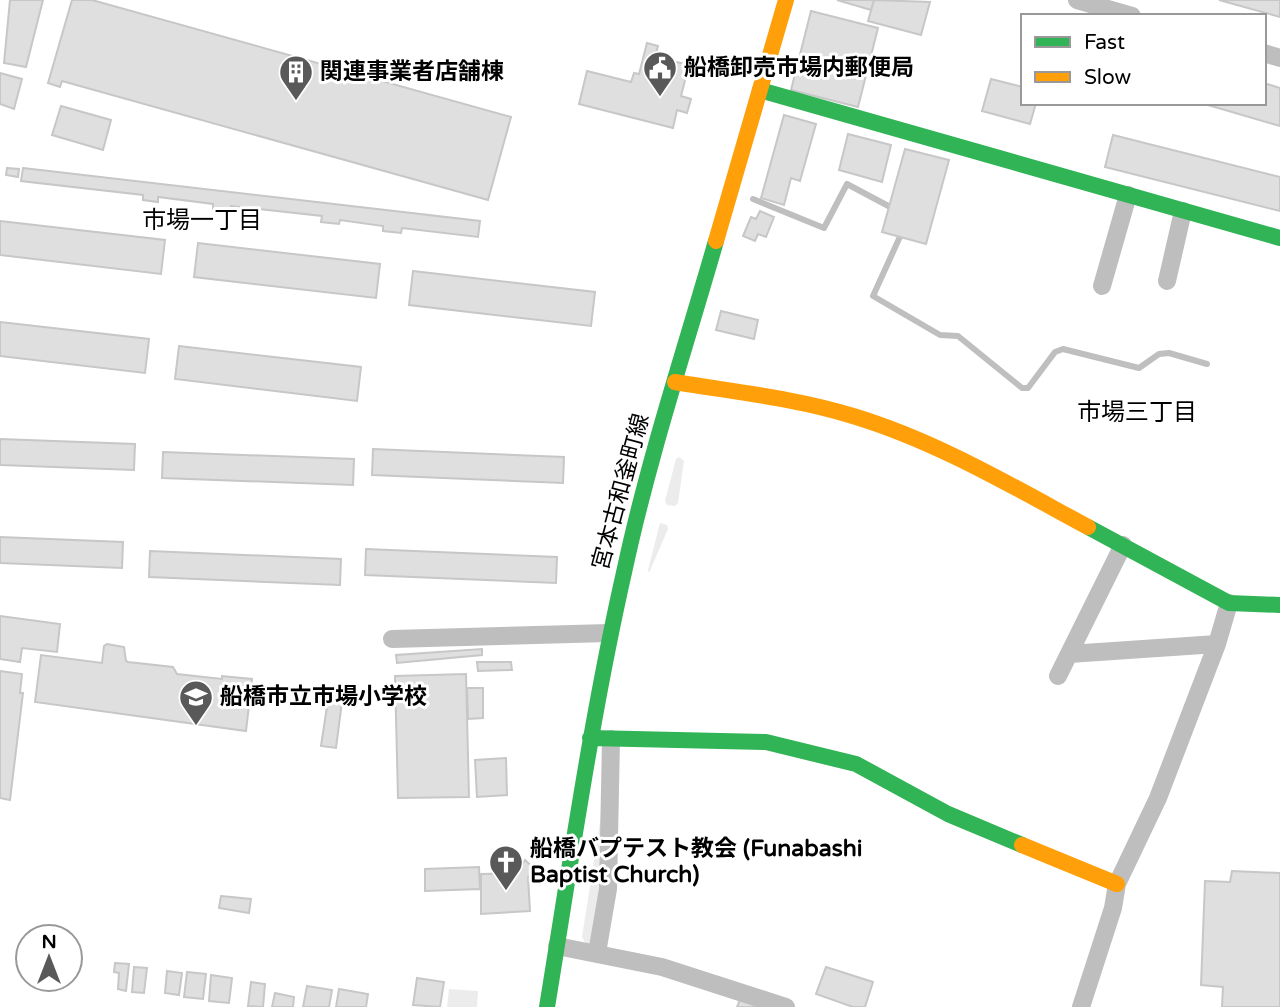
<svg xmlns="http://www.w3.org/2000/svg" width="1280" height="1007" font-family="'Varela Round','Noto Sans JP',sans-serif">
<rect width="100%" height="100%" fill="#fff"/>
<path fill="#ececec" d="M679,457L684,461L678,503L675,506L667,505L665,501L676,459Z
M660,523L667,525L668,529L649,573L648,570Z
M603,803L601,887L591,944H586L582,937Z
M449,989L478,991L477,1007H447Z"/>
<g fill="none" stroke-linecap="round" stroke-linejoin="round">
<path stroke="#bfbfbf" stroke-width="6" d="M753,199L824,228L847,184L894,209
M903,230L873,296L940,335L958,336L1022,388H1028L1055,352L1063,349L1139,368L1159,354L1169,353L1207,364"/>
</g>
<path fill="#dfdfdf" stroke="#c7c7c7" stroke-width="2" d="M10,0H43L26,67L4,63Z
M72,0H92L511,117L488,200L62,81L60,87L48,83Z
M837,0H874L871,10Z
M874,0L930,2L921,35L868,21Z
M1219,0H1280V17Z
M811,11L878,28L858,107L791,90Z
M647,43L658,46L656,53L662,54L660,58L689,65L681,96L691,99L687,113L677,110L673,128L579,104L587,71L631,82L634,73L639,74Z
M0,73L22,79L14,109L0,104Z
M991,79L1023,87V103H1036L1030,124L982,111Z
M1264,83L1280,88V126L1201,103H1264Z
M61,106L111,120L103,150L52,135Z
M784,115L816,124L800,181L791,178L784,205L761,198Z
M848,134L891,145L882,182L839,170Z
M1113,135L1280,177V211L1105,167Z
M905,149L949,160L926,244L882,232Z
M7,168L19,169L18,177L6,175Z
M23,168L480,221L478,237L402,228L401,233L383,231V226L340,220L339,224L321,222L322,216L231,206L230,211L213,209V204L158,197V202L143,200V195L21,181Z
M760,211L774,217L766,237L758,234L755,241L743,236L751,217L756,219Z
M0,221L165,240L161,274L0,255Z
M198,243L380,264L376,298L194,277Z
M413,271L595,292L591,326L409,305Z
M721,311L758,320L754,339L716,330Z
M0,322L149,339L145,373L0,356Z
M179,346L361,367L357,401L175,379Z
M0,439L135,444L134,470L0,465Z
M373,449L564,457L563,483L372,475Z
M163,452L354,459L353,485L162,478Z
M0,537L123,542L122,568L0,563Z
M366,549L557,557L556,583L365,575Z
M150,551L341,559L340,585L149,577Z
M0,616L60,624L57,652L22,648L20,662L0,659Z
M107,644L124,647L126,661L128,662L173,667L177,674L222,679V676L252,679L246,731L35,702L41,655L102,663L104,646Z
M482,649V655L397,663L396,655Z
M477,662H511L512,670L478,671Z
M0,671L22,674L20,693H23L10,800L0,798Z
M466,674L469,797L398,798L395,676Z
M467,688H483V718L468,719Z
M329,693L343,694L336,748L321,746Z
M506,758L507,795L477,797L475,760Z
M525,860L535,869L528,877L530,911L481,914V874L517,873Z
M479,867L480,889L425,891V869Z
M1232,871L1280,873V1007H1222L1223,987L1201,985L1205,881L1230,882Z
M221,896L251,899L249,913L219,908Z
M115,963L129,964L126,991L118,989L119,973L114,972Z
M134,967L147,968L144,993L132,992Z
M826,967L873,982L865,1007H853L816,994Z
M167,971L182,973L179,995L165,993Z
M187,972L206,974L203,999L184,997Z
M211,975L232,978L229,1003L209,1001Z
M417,978L444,982L440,1007L413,1005Z
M251,982L265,984L263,1007L248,1006Z
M307,986L332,990L329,1007H303Z
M339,989L368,994L366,1007H336Z
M275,993L294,997L293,1007H272Z
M741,997L769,1007H737Z"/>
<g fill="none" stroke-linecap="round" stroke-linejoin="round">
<path stroke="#bebebe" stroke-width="18" d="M1077,0L1132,16
M1264,53L1280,58
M1167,281L1183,211
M1102,286L1128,195
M392,639L609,633
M1069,654L1217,644
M1058,676L1123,545
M557,946L662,967L786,1007
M597,953L608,889L611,739
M1081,1007L1113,908L1117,884L1158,798L1217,644L1229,603"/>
<path stroke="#30b455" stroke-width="16" d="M760,90L1280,238
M1088,527L1229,603L1280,605
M590,738L766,742L856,764L948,814L1022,845
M547,1007C571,860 592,713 625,568C649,457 685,349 716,241"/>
<path stroke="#ff9f0a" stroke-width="16" d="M716,241L786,0
M675,382C734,392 795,398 853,416C936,441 1012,486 1088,527
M1022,845L1117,884"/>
</g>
<defs>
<g id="civic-pin" transform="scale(1.75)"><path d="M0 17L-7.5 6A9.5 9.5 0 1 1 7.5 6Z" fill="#595959" stroke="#fff"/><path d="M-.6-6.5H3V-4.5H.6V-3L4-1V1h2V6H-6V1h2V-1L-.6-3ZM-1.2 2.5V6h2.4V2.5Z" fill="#fff"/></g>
<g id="building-pin" transform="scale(1.75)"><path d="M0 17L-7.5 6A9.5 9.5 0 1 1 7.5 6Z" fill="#595959" stroke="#fff"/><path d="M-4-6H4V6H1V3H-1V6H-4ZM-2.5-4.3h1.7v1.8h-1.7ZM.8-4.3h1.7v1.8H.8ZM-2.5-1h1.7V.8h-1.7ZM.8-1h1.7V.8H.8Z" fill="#fff"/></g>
<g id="school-pin" transform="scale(1.75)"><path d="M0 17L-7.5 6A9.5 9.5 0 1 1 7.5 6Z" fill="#595959" stroke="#fff"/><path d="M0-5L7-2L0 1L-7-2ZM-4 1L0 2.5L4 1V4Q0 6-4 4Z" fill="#fff"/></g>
<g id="church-pin" transform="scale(1.75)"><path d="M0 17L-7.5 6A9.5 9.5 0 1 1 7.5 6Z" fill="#595959" stroke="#fff"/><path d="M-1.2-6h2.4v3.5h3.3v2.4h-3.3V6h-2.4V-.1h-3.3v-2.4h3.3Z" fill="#fff"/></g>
</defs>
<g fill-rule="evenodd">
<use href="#civic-pin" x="660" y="68"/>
<use href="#building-pin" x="296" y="72"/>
<use href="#school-pin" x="196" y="697"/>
<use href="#church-pin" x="506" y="862"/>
</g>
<g text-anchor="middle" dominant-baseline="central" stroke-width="6" stroke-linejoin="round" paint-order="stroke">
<g font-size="23" font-weight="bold" fill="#000" stroke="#fff" text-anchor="start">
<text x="684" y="68">船橋卸売市場内郵便局</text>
<text x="320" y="72">関連事業者店舗棟</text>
<text x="220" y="697">船橋市立市場小学校</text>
<text x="530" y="849">船橋バプテスト教会 (Funabashi<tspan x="530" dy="26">Baptist Church)</tspan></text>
</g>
<g font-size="23" fill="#000" stroke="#fff">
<text transform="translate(621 492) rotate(-75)">宮本古和釜町線</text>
</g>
<g font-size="24" fill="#000" stroke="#fff">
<text x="202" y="220">市場一丁目</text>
<text x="1137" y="412">市場三丁目</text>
</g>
</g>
<rect x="1021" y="14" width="245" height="91" fill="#ffffff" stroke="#999999" stroke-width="2"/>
<rect x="1035" y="37" width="35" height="10" fill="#30b455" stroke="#999999" stroke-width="2"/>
<text x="1084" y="49" font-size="21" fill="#000000">Fast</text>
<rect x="1035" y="72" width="35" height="10" fill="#ff9f0a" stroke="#999999" stroke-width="2"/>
<text x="1084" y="84" font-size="21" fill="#000000">Slow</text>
<g transform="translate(49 958)"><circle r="33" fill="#ffffff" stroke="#999999" stroke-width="2"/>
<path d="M0-5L12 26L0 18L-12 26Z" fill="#595959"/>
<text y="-10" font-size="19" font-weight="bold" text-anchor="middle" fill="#000000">N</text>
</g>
</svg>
